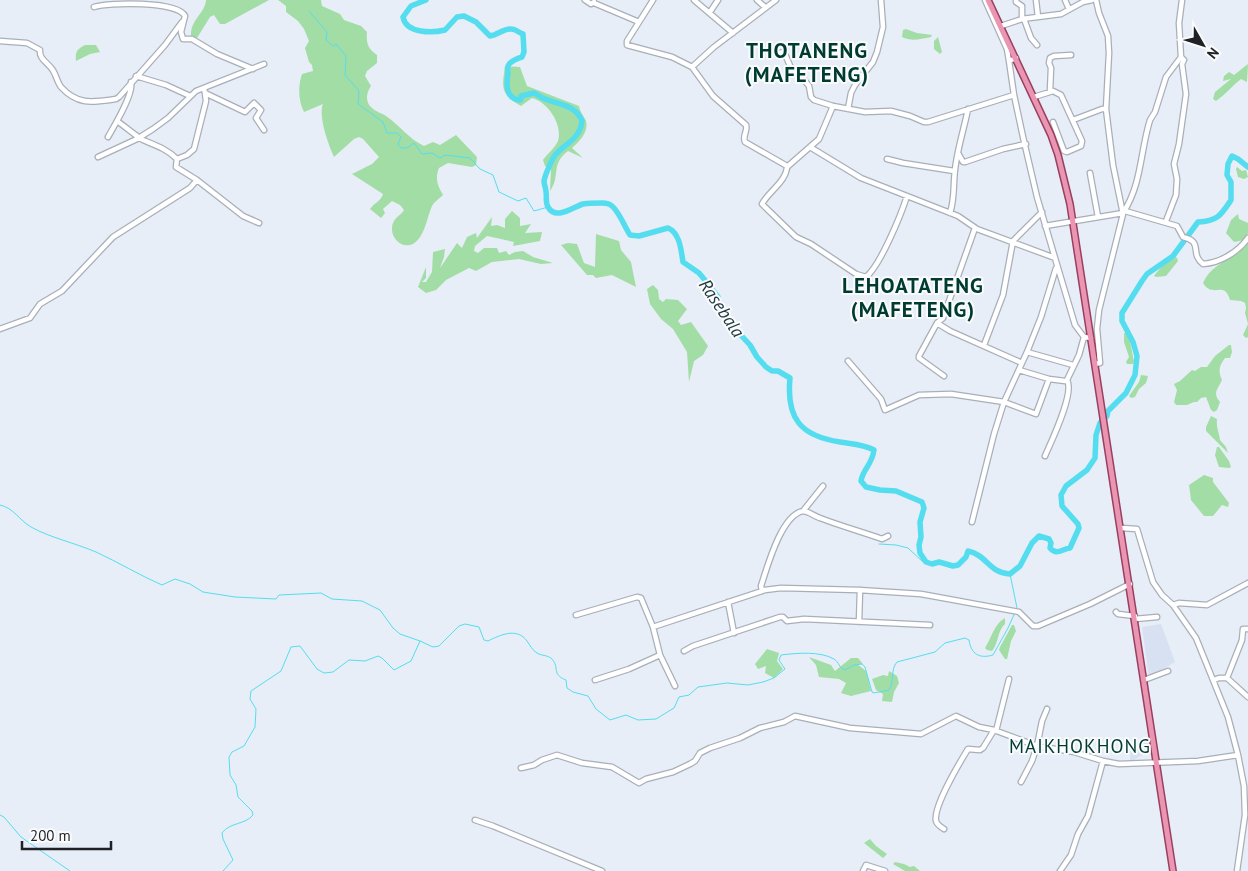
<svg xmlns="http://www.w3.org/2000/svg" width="1248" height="871" font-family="'PT Sans',sans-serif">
<rect width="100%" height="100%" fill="#e7eef8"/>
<path fill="#d7e1f2" d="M1161,624L1175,662L1149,677L1142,627Z
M1149,739L1151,752L1140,756L1134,760L1130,761L1131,744Z"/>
<path fill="#a2dda5" d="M206,0H269L225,24H220L214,15L210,17L197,38L191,37C190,19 205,14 206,0Z
M278,0H321L322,6L340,14L344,20L361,26L367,32C366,44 368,48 377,55V63L367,71L365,76L371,86C366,93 365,102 372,108C376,112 382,113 386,116C399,125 409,139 424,146L433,142L440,145L456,135L477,157L476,165L472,167L448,163L439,168C435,178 437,185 443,195C440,198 434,202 432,206C427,217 425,237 413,244C399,250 387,233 394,221C396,217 402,214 404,210L400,205L392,201L383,209L385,213L381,218L370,209C374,203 381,201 383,194L352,174L372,164L379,157L363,139L359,137L354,139L334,157C328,144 318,116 323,104L304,112C298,100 298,86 302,74L313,71L312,65L309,62L305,48L309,41L304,29L298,21L286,12V6Z
M906,29L917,33L932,35L931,37C920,39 912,42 902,37L903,30Z
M938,37L942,52L940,54L934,49V41Z
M85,45H96L100,52L90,54L76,61C75,52 77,49 85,45Z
M1248,64L1247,82L1241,79C1232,86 1225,95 1216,101L1213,99L1215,92L1231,79L1223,81L1224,76L1229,72L1234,75Z
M505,66L520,67L527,86L579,106C580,112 584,116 586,121C589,132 579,142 572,148L583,158L568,151C550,165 561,176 550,191L551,169L545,166L543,160C547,154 555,148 558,141C563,125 548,102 532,98L521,106C500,94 502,88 505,66Z
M1237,167L1242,171L1246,170L1248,177L1244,179L1238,177L1236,169Z
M512,211L520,218V226L531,224L525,233L542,232L540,241L513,246L514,242L487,236L475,246L474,251L478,253L484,248H497L499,253L506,251L509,255L515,252L523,251L533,257L553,263L541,264L519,259L492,262L476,271L469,268L446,280L436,290L426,293L418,287L426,267V278L422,282H426L432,272L433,252L445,249L444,257L440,268L457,243L462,248L467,237L476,233L477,238L492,217L491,226L497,225L505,228V219Z
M1238,214L1239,219L1248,223V233L1245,240L1234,242L1226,233L1231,220Z
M596,234L619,241L621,250L631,262L636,287L612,275L596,278L593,275H587L561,245L568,243L577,244L584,263L595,267Z
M1248,243V337L1246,338L1243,335L1248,324L1245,313L1246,308L1245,303L1241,301L1230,300C1229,297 1228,294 1226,292C1220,286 1211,296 1203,283C1211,263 1235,259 1248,243Z
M1176,257L1177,258L1178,261L1166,276L1156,277L1154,276C1157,272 1161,267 1165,263C1168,261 1172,260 1176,257Z
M653,285L658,290L659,299L663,302L666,299L678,300L687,309L678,321L681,325L691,322L708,346L703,355L694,361L689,382L687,352L673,329L661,319L650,304L647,289Z
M1124,333H1126L1130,341L1134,362L1133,364H1127L1126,362L1129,357L1124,342Z
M1229,345H1231L1232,352L1230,358H1225C1219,366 1218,371 1222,380C1218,389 1212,393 1220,402L1217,410L1214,412L1211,410L1206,397L1201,398L1197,402H1194L1187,405H1176L1174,402L1177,390L1174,384L1180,381L1192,370L1195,371L1201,367H1207L1215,356Z
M1141,375L1148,376L1146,383L1139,389L1135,397L1131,398L1129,396L1139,382Z
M1211,416L1217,419C1216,427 1219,432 1220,440L1226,447L1228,453L1206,431V427Z
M1217,447H1219L1229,461L1231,467L1229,468L1219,467L1215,455Z
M1204,475L1213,478V482L1229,503L1228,507L1222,505L1213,516H1204L1191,500L1189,485Z
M1005,618V624C997,631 999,643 992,651L987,650L985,648C992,637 994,624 1005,618Z
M1012,625H1014L1016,631L1011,641L1007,659H1005L999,650L1000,647Z
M767,649L779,653L777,661L783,669L774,678L765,673L766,666L758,669L755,664Z
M809,657L831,665L835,671L851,658H858L863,664H857L866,671L871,691L851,696L841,693L846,683L839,679L819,677L816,665Z
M889,671L897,676L899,683L894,692L892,702L882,701L883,694L876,690L872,679L883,675L888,676Z
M870,839L876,846L887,854L883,858L864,843Z
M895,862L904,864L910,867L914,866L920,871H905L893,864Z"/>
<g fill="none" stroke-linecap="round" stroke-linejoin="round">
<path stroke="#54ddef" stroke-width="1" d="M309,11L327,32L326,40L333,46L336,44L346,56L345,75L359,91L358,104L383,122L387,133H397L401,137L398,144L401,148H407L414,143L422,154L432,153L440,158L445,155L470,158L480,169L493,175L499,192L518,201L526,198L534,211L548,207
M0,505C14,508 19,520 31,527C51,538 75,543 96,552C118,562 139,575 162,585L175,579L190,584L203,592L235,597L276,599L279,595L321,593L332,599L362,601L380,610L393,628L400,634L420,641
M879,544L896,545L908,548L923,562H926
M0,815L4,817L21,837L70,871
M223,871L233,860L223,839L222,833C230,822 245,825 253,815L252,811L238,797L236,785L230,775L229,757L232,752L244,746L255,727L256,709L250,699L251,691L281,671L291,647L300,646L317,669L324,673L333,672L349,660L365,661L378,656L382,658L394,670L411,661L420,641L433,647L439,646L459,626L465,624L479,627L484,640L488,641C500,635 517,627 527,641C530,645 532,650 537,653C542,656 548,655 552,659C560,668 551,674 566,680L567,688L573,692L588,696L596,709L610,720L626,715L638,720L656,719L674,708L679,697L689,695L698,687L727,683L748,685L763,682L774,678L785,669L779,660L781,655C797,653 820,651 834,659C839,662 839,668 845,670L854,665L862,664L865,667L872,692L874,693L889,690C895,680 890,670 897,662L935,652L945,643L965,638L969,640C971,654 979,659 993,655L1008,628L1017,608L1010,574"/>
<path stroke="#54ddef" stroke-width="5.5" d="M426,0L411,6L403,17C406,34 433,33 445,30L457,17L464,16L476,22L490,36C498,35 504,28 511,29C516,29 519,33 523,34L524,52L522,57C518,58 509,62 508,66C507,68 508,71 508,74C506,85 506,99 520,100L521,99V96L534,93C537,94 541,98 545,99C558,104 576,105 582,121C580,138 568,142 557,153C553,156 545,175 544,181C544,185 546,188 546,192C547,197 545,202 548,207C556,221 573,207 583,204C589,203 595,203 602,203C606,203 609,203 612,206C620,213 624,226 630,235L639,236L668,228C680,233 681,250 683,262L699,273L704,279L718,297L719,303L726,319L750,345L757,357L766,367L772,371H778L790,378C786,419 801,436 840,442C852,444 863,444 874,450C872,465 863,469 861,481L866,487L880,490L896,491L922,502L924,508L920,522L921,537L919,545L920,553L926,562L932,564L939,562L953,566L958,565L966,557L968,551C987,555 989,573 1010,574L1020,566L1032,543L1039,536L1049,539L1051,543L1050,548C1057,556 1062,549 1070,548L1079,528L1078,524L1062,506L1061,495L1066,486L1087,470L1095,458L1096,435L1100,423L1107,416L1108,411L1126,393L1135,375L1137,356L1133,342L1122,321V313L1142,281L1147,274L1173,256L1198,222C1218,221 1221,215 1231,200V182L1227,175L1228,164L1232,156L1238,159L1248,167"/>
<g stroke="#a9afb9" stroke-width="7">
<path id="minor" d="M585,0L591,4L594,2
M653,0L627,41V45L672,57L692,67L714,47L776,0
M694,0L733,33
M757,0L765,7
M985,0L1007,49L1009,61
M1016,0V2L1022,6V19
M1036,0L1038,17
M1065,0L1069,9
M594,3L639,22
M94,7C109,2 178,1 185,16L181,32L183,39H192L217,54L253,69
M710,12L718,0
M1024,19L1031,38L1037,45
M1001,26L1022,19L1061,14L1083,2L1092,0
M0,41L27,43L40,50C39,59 47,62 52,69C56,74 57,82 61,87C78,106 94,102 116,99L119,97L165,45L182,22
M780,53L784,52L791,68L801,76L809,86L811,97L814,100L833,106L865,112L891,111L910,116L924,122H928L1014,95
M1016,58L1009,61L1014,95L1023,137L1037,197L1055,258
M692,67L713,96L746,125C748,131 742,136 745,142L787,166C787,181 768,192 762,204L796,237L811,244L856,274L866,277C880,266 901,215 907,196L958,216L977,229L1055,258L1075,325L1084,337L1091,338
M136,76L166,85L190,96
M204,89L205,93L245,112L254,103L261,110L256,118L264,130
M1050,91L1051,68L1049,63L1050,58L1054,56L1071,55
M1034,97L1053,91L1061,95L1082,141L1081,146L1067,152L1064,151L1053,122
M848,109L851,93L855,85L873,62L877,52L883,27L881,0
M1073,120L1102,109H1106
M117,121C126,127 134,135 143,140C155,145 167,149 177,159L176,167L197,180L243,216L259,223
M108,137C114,126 134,94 131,82
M810,147L861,178L907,196
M958,153L963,162H965L1003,149L1026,144
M98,157L137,139L153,129L168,118L196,91L264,64
M177,159L187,155L194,149L206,101L205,93
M887,159L903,163L954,171
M787,167L819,139L833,106
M1090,173L1098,217
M1125,211L1177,226L1183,237C1204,242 1189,253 1203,264C1220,263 1238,252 1248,238
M950,213C955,198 953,185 955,170C957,150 964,129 968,109
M1166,221L1176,195L1177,179L1174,164L1179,144L1186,94L1182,64L1184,60L1181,57
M1045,226L1123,213C1142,184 1140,152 1150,120L1155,112L1166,77L1181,57L1179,23L1182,0
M937,323L950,331L1022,363
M0,329L30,318L40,304L62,291L113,237L190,188L197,180
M984,345L1003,295L1013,241L1042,212
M1027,352L1073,365
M848,361L881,399L885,410L919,395L951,394L1004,402L1036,414L1049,379
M1095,364L1100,363L1097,329L1099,310L1123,214L1113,165L1106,109L1109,53L1108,36L1099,13L1096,0
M1019,370L1049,379L1065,381L1067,380L1079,355L1084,337
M944,376L919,358V356L937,323L943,318L975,228
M1045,456C1051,442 1075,393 1067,380
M803,511L823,486
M972,522L994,434L1004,402L1027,352L1041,317L1056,268
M1121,528L1137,529L1153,582L1162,595L1173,605L1196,638L1228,717L1238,755L1244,786L1245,815L1237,871
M762,591L761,586C767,568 781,515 803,511C808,511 816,517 820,518C841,526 862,532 882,539L888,536
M728,602L734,633
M1173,605L1179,603L1207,605L1248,583
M1116,612L1118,614L1135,616
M576,615L637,597L641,598L653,627L660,655L675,686
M1135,619L1157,617
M859,622L860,590
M653,627L765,590L781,588L859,590L921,594L1019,612L1033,626H1038L1090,604L1130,584
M684,651L693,646L780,617H783L787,621L804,619L930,625
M1227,678L1242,640L1243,629H1248
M595,680L629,669L660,655
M1144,680L1168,671
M1214,680L1219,678H1227L1248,697
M996,731L1009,679
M521,768L534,765L542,760L557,755L582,763L612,767L639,783L646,779L673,772L690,764L695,761L700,753L710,748L740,738L760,728L784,722L795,716L850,728L921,734L956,716L979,727L994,730
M1021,782L1032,761L1037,746L1042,721L1047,709
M475,820L493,826L602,871
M944,829C941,827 937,825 936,821C933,807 960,762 968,749L980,750L983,748L994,730L1037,746L1074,752L1103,761L1119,764L1198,761L1238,755
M863,871L866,865L885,871
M1060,871L1071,855L1078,834L1088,816L1103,761"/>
</g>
<g stroke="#9a3f5f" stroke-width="8">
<path id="major" d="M988,0L1051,135L1058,155L1070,204L1173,871"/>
</g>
<use href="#minor" stroke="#fff" stroke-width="4.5"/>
<use href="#major" stroke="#ea95b2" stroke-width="5"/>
</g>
<g text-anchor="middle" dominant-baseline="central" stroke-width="4" stroke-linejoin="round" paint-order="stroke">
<g font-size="18" font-style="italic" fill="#21393c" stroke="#f9fbfd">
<text transform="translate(722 308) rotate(56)">Rasebala</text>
</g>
<g font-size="19" letter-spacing="1" fill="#003b30" stroke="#f9fbfd">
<text x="1080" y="746">MAIKHOKHONG</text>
</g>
<g font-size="21" font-weight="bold" letter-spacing="1" fill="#003b30" stroke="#f9fbfd">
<text x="807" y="50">THOTANENG<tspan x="807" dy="24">(MAFETENG)</tspan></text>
<text x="913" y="285">LEHOATATENG<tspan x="913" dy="24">(MAFETENG)</tspan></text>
</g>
</g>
<g transform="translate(1203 45) rotate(129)" stroke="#f9fbfd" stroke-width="4" paint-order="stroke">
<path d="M0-4L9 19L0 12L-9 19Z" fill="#1f2125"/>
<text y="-8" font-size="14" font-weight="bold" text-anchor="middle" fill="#1f2125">N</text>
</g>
<path d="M22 841v8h89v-8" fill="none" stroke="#1f2125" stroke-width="2.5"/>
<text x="30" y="841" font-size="15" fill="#1f2125" stroke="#f9fbfd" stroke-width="4" paint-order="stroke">200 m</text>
</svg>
